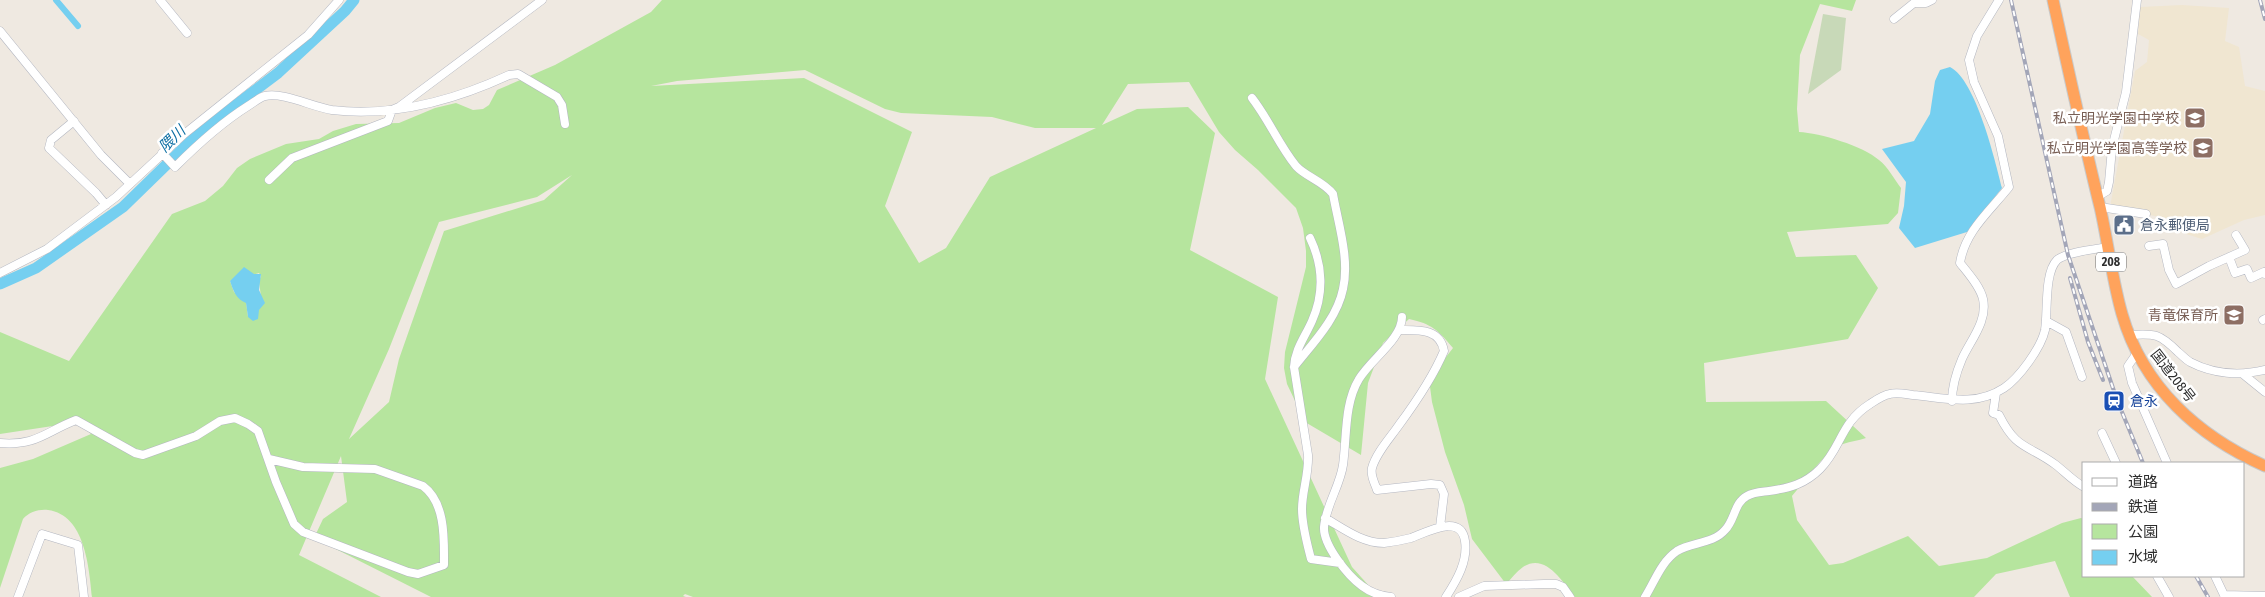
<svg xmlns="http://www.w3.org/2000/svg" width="2265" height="597" font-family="'Fira Sans Condensed','Noto Sans JP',sans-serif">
<rect width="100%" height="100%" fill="#efe9e1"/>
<path fill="#f0e6d1" d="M2182,5L2229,8L2225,41L2239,47L2245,86L2265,91V215L2244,220L2202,239L2186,234L2180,221L2110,207L2135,71L2147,62L2149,40L2138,34L2140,7Z"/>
<path fill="#b6e59e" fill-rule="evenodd" d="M662,0H1856L1852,11L1820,4L1800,55L1797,109L1799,132C1820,133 1863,146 1879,160C1888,167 1894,179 1901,188L1898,213L1888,224L1787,232L1796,257L1856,255L1878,288L1848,339L1704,363L1706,402L1826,401L1866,438C1858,441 1851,441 1843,444C1825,451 1805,481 1792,496L1797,520L1829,565L1843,563L1908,536L1939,566L1987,558L2062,523L2081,518L2084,519V576H2132L2152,597H2070L2055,561L1996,574L1974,597H1575C1563,582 1545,552 1523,567C1516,572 1511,579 1506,584L1472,539L1464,505L1445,452L1432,402L1429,379L1453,348C1438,330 1432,324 1409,319L1383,343L1368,383L1361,455L1305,422L1287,384L1284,368L1285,352L1306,267V251L1303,228L1296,208L1258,170L1235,150L1219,132L1189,82L1128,84L1102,125L1137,109L1188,107L1215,133L1190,250L1278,297L1265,379L1352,567L1379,597H693L685,594L683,596L686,597H431L314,538L323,519L347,502L341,456L299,555L381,597H92C89,567 85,515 48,510C39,509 29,512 23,519L0,588V468L33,459L91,434L79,422L0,434V332L69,361L172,214L205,201L223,186L237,168L250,159L286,144L319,139L333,131L356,124L399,123L435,108L456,103L473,110L483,109L489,105L497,90L555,65L651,12ZM805,70L885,109L901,113L992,117L1035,128H1096L990,177L946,248L919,263L885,206L912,132L804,78L651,86L677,81ZM572,175L544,200L444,231L399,359L389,402L349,439L389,349L439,222L537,197ZM259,273L261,276L259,281L261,297L259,310L248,317L246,302L234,292L230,281Z"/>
<path fill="#c8d9b8" d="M1823,14L1846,18L1841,70L1808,94Z"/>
<path fill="#75cff0" d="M1950,67C1976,80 1995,160 2002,188L1967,232L1915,248L1899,228L1904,206L1906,182L1882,149L1914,141L1930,114L1935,81L1940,70Z
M244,267L254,274H261L259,290L265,303L259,310L258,319L253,321L248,317L246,303C236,299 233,290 230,281Z"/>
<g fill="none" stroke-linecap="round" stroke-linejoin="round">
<path stroke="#75cff0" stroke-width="6" d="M56,0L78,26"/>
<path stroke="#75cff0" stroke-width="11" d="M0,284L36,268L123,207L200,132L278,73L345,11L354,0"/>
<g stroke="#b4b7c1" stroke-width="9">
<path id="minor" d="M160,0L187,33
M1894,19L1914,3H1926L1932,0
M0,31L101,155L130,184
M1252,98C1269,120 1279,145 1296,166C1306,177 1323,181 1333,194C1338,223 1350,259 1343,289C1337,319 1312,344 1294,367
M74,121L51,140L49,148L96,193L106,205
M162,153L175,167C198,144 221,123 248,106C253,103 260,97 265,96C284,92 312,107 332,110C392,117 455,100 509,75L518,74L557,97L562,105L565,124
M269,180L292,158L388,121L392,110L399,107L542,0
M2097,197L2107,191L2109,182L2112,148L2126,92L2137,0
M2100,207L2146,214
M1310,238C1323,265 1324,294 1312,321C1305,337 1295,349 1294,367L1308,455C1309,474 1302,491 1302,509C1302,526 1307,543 1311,559L1340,563
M2149,246L2163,244L2169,270L2176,284L2209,266L2245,250L2236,235
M2229,257L2235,273L2247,269L2251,278L2264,272L2265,274
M0,273L47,249L116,197L183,135L308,35L339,0
M2263,320L2265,319
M2046,321L2066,332L2082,377
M1399,330C1418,330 1440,328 1444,351C1433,377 1416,402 1399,425C1390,438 1376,453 1372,468C1370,476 1375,483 1377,490L1431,484L1440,485L1444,494L1440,527
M2130,335C2155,333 2160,334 2178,352C2182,355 2185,359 2190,362C2213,374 2240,376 2265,370
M2137,353L2128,366L2132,383L2167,463
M2244,375L2265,392
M1996,393L1993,413L1999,415C2017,451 2028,444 2056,465C2065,472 2073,481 2084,487
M1952,401C1952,386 1956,373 1962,359C1970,341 1988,321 1983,299C1980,286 1968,273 1960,263C1965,231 1990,211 2009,187L1998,136L1974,82L1969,60L1977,36L1999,0
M2102,433L2116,463
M0,443C36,446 45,432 76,420L135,453L143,455L196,436L220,421L235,418L248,424L258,431L276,482L294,524L303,532L408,572L418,574L444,565C444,540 446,503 423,486L375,469L303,467L269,459
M1325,518C1344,529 1362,543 1384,543C1393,542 1403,540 1411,538C1427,532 1461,513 1465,541C1468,561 1457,580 1446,597
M2157,576L2169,597
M2215,576L2225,597
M2224,595L2265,596
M18,597L42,534L78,545L84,597
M1391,597C1381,596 1370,592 1362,586C1348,576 1323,545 1324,527C1326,505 1340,486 1343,465C1347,436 1344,404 1359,379C1371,359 1402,339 1402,317
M1459,597L1484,586L1544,584H1556L1563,587L1570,597
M1645,597C1655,581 1661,562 1677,551C1692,542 1713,544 1725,530C1735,520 1734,503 1747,496C1754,492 1762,492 1769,491C1790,488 1805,484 1820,469C1842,447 1840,423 1870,404C1876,400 1883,395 1890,394C1897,392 1905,394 1913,395C1945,398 1975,407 2004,388C2019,378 2041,348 2045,330C2048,312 2044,273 2057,260C2066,252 2096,249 2108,247"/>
</g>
<g stroke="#c9c9c9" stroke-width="13">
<path id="highway" d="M2053,0C2068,69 2083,138 2100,207C2108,242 2112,279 2122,314C2143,387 2198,436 2265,466"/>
</g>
<use href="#minor" stroke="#fff" stroke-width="8"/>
<use href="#highway" stroke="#ffa35c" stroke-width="11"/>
<g stroke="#a3a6b8" stroke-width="4">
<path id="rail" d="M2011,0L2068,255L2117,400L2143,463
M2260,0L2265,19
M2070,278L2088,342L2103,380
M2196,576L2208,597"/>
</g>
<use href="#rail" stroke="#fff" stroke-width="2" stroke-dasharray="5.5" stroke-linecap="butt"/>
</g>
<defs>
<g id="school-square" transform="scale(1.125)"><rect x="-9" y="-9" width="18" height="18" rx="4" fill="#8d6e63" stroke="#fff"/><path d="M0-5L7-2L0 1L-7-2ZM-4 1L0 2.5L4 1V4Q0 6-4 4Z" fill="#fff"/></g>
<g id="civic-square" transform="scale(1.125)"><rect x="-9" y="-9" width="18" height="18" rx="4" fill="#5c6f8a" stroke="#fff"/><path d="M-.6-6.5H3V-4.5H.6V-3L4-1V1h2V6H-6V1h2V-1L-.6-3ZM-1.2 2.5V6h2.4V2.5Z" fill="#fff"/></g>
<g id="station-square" transform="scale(1.125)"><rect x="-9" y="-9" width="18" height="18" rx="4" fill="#1a4fb4" stroke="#fff"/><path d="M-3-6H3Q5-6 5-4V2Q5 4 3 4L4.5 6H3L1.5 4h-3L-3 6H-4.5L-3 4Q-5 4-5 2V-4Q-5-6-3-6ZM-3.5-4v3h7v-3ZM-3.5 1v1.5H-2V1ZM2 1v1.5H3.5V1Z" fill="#fff"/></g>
</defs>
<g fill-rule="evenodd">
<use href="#school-square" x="2195" y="118"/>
<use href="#school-square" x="2203" y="148"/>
<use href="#civic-square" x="2124" y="225"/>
<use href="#school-square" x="2234" y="315"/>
<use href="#station-square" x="2114" y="401"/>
</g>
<g text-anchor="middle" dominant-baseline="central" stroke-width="5" stroke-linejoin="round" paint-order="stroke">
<rect fill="#fff" stroke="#6d6d6d" stroke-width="1" x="2096" y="252.5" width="30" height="19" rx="4"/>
<g font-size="12" font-weight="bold" fill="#2e2e2e">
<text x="2111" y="262">208</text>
</g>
<g font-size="14" fill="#785e54" stroke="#fff" text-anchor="end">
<text x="2179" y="118">私立明光学園中学校</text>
<text x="2187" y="148">私立明光学園高等学校</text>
<text x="2218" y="315">青竜保育所</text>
</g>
<g font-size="14" fill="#4e5e75" stroke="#fff" text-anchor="start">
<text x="2140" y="225">倉永郵便局</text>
</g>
<g font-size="14" fill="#2e2e2e" stroke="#fff">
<text transform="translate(2173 376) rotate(52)">国道208号</text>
</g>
<g font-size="14" fill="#164399" stroke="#fff" text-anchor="start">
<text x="2130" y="401">倉永</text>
</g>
<g font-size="15" font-style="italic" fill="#0d6fa3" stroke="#fff">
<text transform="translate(172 139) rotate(-44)">隈川</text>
</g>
</g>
<rect x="2082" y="462" width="162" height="115" fill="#ffffff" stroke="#ababab"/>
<rect x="2092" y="478" width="25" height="8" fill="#ffffff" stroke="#ababab"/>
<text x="2128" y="487" font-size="15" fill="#2e2e2e">道路</text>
<rect x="2092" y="503" width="25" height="8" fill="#a3a6b8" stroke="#ababab"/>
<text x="2128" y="512" font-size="15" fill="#2e2e2e">鉄道</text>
<rect x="2092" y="524" width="25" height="15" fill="#b6e59e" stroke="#ababab"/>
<text x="2128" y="537" font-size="15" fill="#2e2e2e">公園</text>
<rect x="2092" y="550" width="25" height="15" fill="#75cff0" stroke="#ababab"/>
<text x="2128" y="562" font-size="15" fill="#2e2e2e">水域</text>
</svg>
